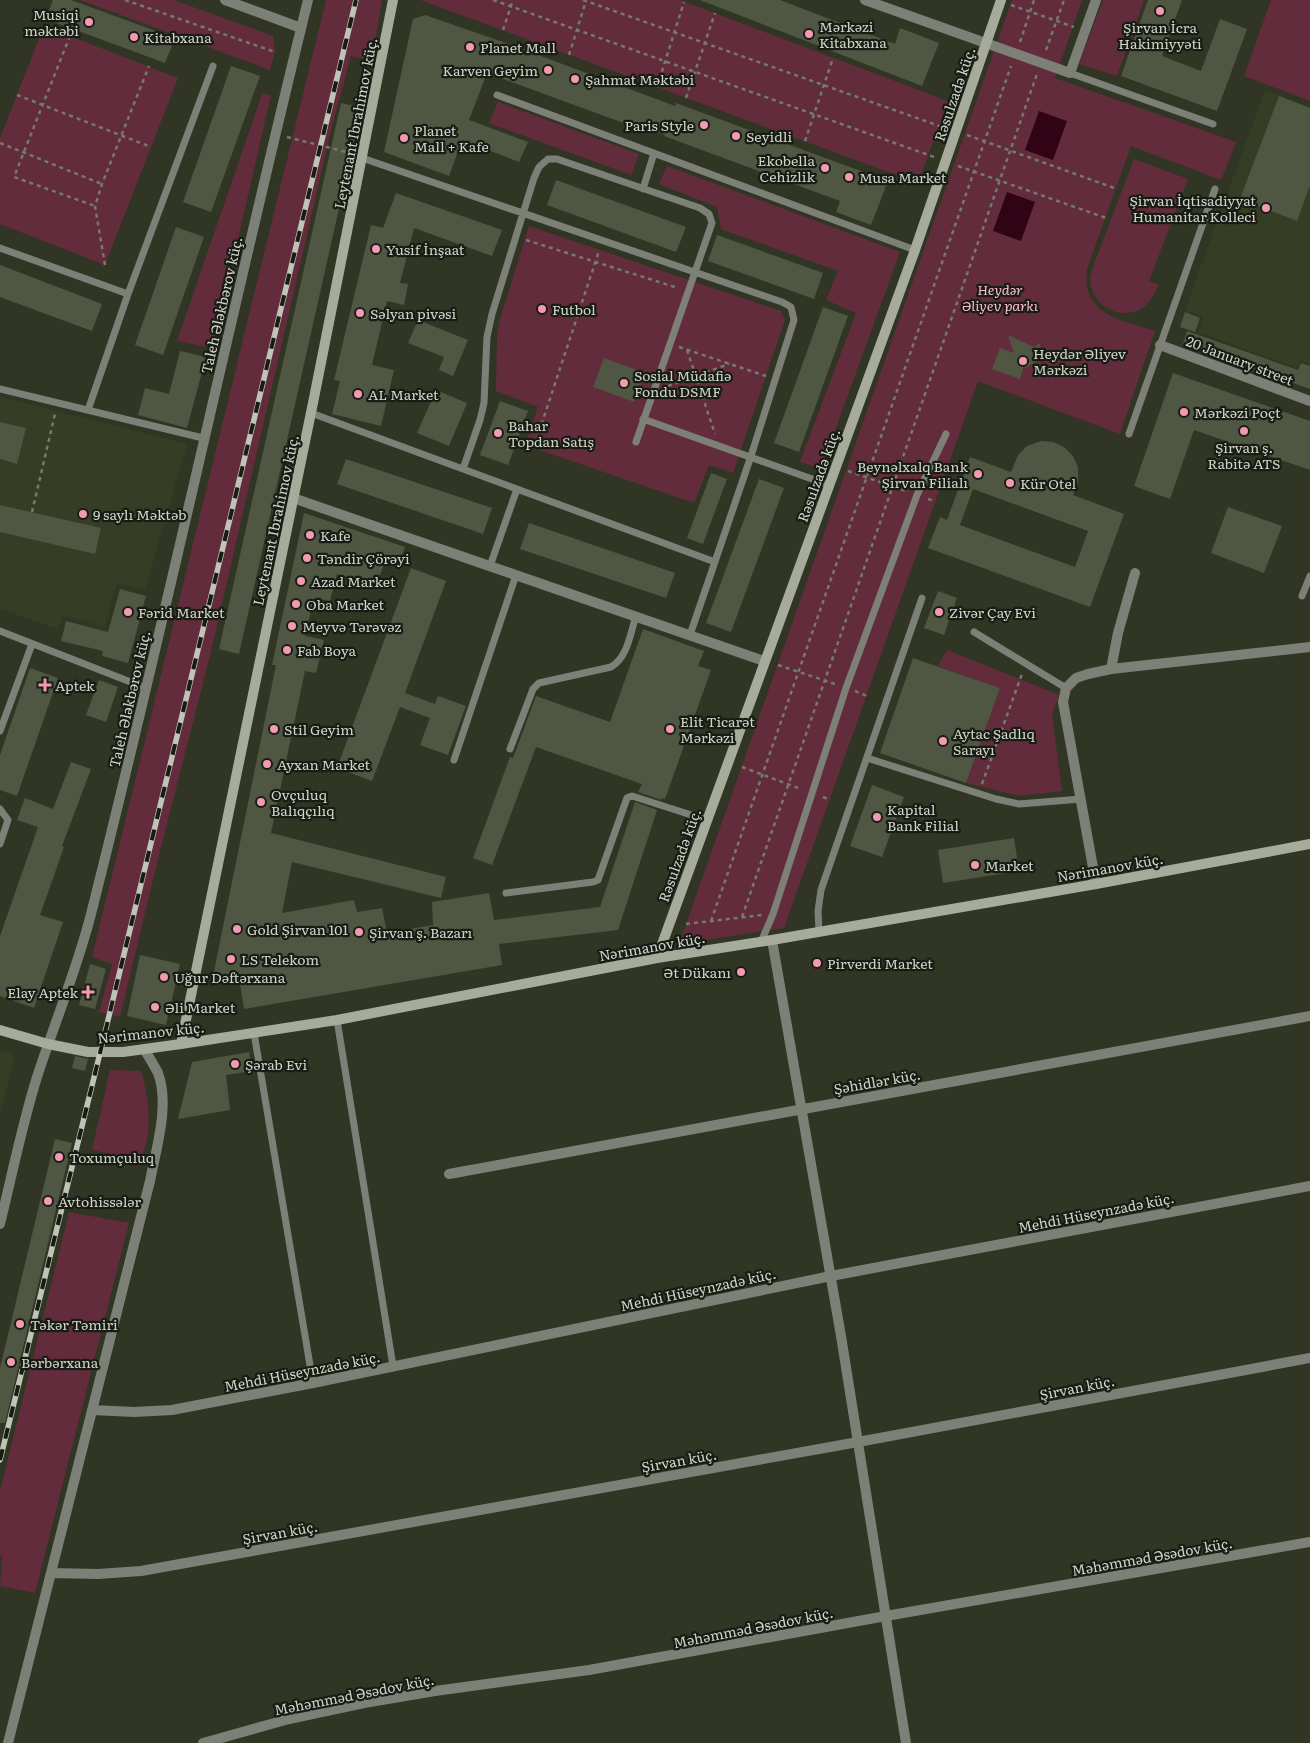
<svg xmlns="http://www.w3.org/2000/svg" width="1310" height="1743" font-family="Literata,serif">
<rect width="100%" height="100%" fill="#303623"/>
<path fill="#353e24" d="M1265,90L1310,107V364L1300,360L1297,368L1198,332L1203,317L1185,310Z
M0,397L187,444L145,590L117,583L105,627L63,615L58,629L0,609Z
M0,1050L15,1054L0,1116Z"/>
<path fill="#622c3d" d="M80,0H174L273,36L275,52L270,70Z
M326,0H382L372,60L351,56L332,126L211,652L156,867L120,1017L99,1012L112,964L92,957Z
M420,0H680L948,101L918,183Z
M1012,0H1082L1055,78L1236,142L1221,180L1131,146L1087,269C1081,315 1121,320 1155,331L1120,434L978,381L784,928L679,944Z
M1103,0H1144L1117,76L1079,64Z
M1271,0H1310V101L1244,76Z
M44,26L178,78L105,265L0,224V138Z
M262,94L271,95L213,348L177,341Z
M498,102L639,154L631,175L489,123Z
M1134,159L1188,179L1149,281L1159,285C1155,292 1152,299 1146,305C1125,323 1094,309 1090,282C1090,277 1092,271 1093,267Z
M667,166L900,252L821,469L800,462L856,313L826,300L838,271L721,229L717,207L659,184Z
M529,226L781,311L785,320L733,473L709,465L694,503L525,445L538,407L496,391L497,336L500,319Z
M947,650L1059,695L1052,714L1062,791L1020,796L966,783L1000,688L938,666Z
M110,1070L141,1071C147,1090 150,1112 148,1132C147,1141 144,1151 141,1160L92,1150Z
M69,1212L129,1223L35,1593L0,1586L2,1556L0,1555V1491Z"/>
<path fill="#310415" d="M1039,111L1067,121L1053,160L1025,150Z
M1007,192L1035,202L1021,241L993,231Z"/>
<path fill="#4f5642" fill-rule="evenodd" d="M53,0H71L175,38L165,63L46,19Z
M700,0H780L895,44L900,28L939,43L922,86Z
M1148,0H1182L1162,56L1201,71L1220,19L1247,29L1217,111L1121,76Z
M425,15L503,42L675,106L676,103L888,181L871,225L836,212L840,201L664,136L665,135L630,122L629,125L487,73L469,120L528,142L519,162L462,140L449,176L384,152L413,19Z
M231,66L260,76L211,212L183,202Z
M1279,96L1310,108V185L1297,221L1240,199Z
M341,103L364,108L353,146L239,654L219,649Z
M556,180L686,227L676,252L547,205Z
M396,193L502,230L492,256L414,228L400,283L408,284L404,305L387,301L372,365L394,370L381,426L332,414L340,381L334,380L371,225L383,228Z
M176,227L204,237L163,355L135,345Z
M717,235L823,273L814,299L708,261Z
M0,265L102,304L92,331L0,297Z
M823,307L848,316L799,452L774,443Z
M1185,312L1200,318L1195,332L1180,327Z
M418,320L468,340L453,376L439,370L444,357L408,343Z
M1187,331L1298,370L1301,363L1310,366V389L1183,344Z
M1008,335L1034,347L1039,343L1046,357L1025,368L1024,366L1020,379L992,369L1000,348L1014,353Z
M180,351L206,357L187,428L138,415L145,388L169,394Z
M604,358L645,373L634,402L593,387Z
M1173,373L1310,421V470L1194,430L1170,499L1134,486Z
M436,390L467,403L449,446L417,433Z
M500,401L528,411L508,465L480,455Z
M0,422L26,428L17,464L0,459Z
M1041,441L1053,442L1064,447L1073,456L1078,467V481L1073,495L1124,514L1090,607L928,548L940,517L947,520L970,457L1011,472L1018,455L1027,446ZM973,489L1088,531L1075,567L960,525Z
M346,459L492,508L483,534L337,484Z
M711,473L727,479L703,544L687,538Z
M759,479L784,488L731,632L706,623Z
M0,505L101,528L95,554L0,532Z
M1228,507L1282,526L1264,573L1211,553Z
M304,513L405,547L398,566L385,561L376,586L337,574L330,601L314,598L305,636L324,640L316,673L305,671L271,833L446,877L441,898L292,862L282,913L354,900L357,912L382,908L387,933L433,925L432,902L489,893L494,920L600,907L635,802L657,810L618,930L499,944L502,965L244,1009L240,984L212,981L276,665H272Z
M529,523L675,573L666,598L520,549Z
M411,568L446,581L405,693L435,704L438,696L466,706L448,755L420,745L430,718L400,707L372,781L337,768Z
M120,589L146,596L128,663L102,656L103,651L61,641L66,621L108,632Z
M938,591L957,598L944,635L924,628Z
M643,629L704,651L698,666L711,670L665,799L661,798V800L638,792L642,784L536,747L492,865L473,858L510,757L513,758L536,696L610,722Z
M913,658L1000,688L966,783L880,753Z
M30,668L58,678L17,796L0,790V755Z
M99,680L118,687L106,722L86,715Z
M71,762L91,769L62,846L64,847L40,915L63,922L34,1008L0,996V936L38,827L17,820L25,798L53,809Z
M872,785L904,797L882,857L850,846Z
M1014,838L1019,871L943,883L938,850Z
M140,955L180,964L166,1025L127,1016Z
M90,964L106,969L95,1009L79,1005Z
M249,1052L252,1071L226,1075L230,1110L178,1119L192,1062Z
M75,1056L88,1059L85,1071L72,1068Z
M55,1139L72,1143L5,1423H0V1368Z"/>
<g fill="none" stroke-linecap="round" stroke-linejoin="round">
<path stroke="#757b6b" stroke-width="2.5" stroke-dasharray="4 4" stroke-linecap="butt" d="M125,0L275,52
M493,0L934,157
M583,0L945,128
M1011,5L1074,27
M503,30L513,0
M70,36L14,177L95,206
M1020,42L1034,0
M1046,50L1064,0
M569,55L586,1
M657,87L684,2
M17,95L151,147
M686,98L715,13
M967,135L1117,189
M287,137L350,153
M805,141L833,58
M0,143L102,184
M958,166L1106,218
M526,240L678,288
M105,265L95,206L102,184L149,66
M679,347L766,376
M687,350L715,434
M668,386L729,364
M534,447L599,251
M848,471L906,491
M928,499L935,501
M32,512L55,414
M778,665L835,684
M855,691L867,696
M742,767L801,789
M982,784L1022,674
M823,797L830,800
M742,917L1037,74
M711,921L1011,66
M686,924L762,915"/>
<path stroke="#7d8077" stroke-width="7" d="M1070,73L1213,124
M497,95L915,250
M362,158L782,302L791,307L794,320L751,456L690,635
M643,189L654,153
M0,248L128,294
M0,389L203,438
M88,410L128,294L213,66
M311,413L715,562
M643,419L829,485
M1129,434L1215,189
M463,469L480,420L484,403L487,337L492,314L534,178L539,167L548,159H557L700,208L709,214L712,223L636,442
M490,566L517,489
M1302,596L1310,576
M0,631L146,688
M974,632L1066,688
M0,731L32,644
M510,749L533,689L539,683L611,667C628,657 630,634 636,616
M867,758L996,799L1019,804L1081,799
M454,760L516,575
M0,809L8,820L0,844
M506,893L593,882L598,880L627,798L632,796L707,820
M819,932L818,911L821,890L922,598
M761,942L773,914L846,688L917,495L946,434
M337,1020L393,1366
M254,1033L313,1383"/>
<path stroke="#7d8077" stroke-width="10" d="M225,0L301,28
M865,0L1070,73L1096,0
M1160,345L1310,401
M293,498L764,661
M1111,669L1118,633L1135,573
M1096,884L1063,702L1066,688L1076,678L1088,674L1111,669L1310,647
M772,940L841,1336L906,1743
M449,1174L1310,1016
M0,1224C12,1175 22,1125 37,1077C55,1022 77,969 91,914C168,610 233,304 308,0
M92,1410L134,1412L172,1410L313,1383L831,1276L1310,1186
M51,1573L98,1574L141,1571L858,1442L1310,1358
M8,1743L150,1181C156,1149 170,1105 158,1073C154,1065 149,1057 144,1049
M203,1743L289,1719L364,1703L435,1691L589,1670L886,1616L1310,1542"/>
<path stroke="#a6ab9c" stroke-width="10" d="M657,958L915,250L1001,0
M0,1030L48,1044L88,1052H123L181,1044L337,1020L657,958L772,940L1096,884L1310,844
M181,1044L314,398L393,0"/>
<g stroke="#bfc4b7" stroke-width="5.5">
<path id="rail" d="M0,1460L100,1053L356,0"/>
</g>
<use href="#rail" stroke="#191c14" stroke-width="4" stroke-dasharray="11" stroke-linecap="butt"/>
</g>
<g fill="#f19ab2" stroke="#191c14" stroke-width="2">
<circle cx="1160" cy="11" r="5"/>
<circle cx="89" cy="22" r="5"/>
<circle cx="809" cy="34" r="5"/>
<circle cx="134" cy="37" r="5"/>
<circle cx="470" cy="47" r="5"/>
<circle cx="548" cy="70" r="5"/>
<circle cx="575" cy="79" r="5"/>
<circle cx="704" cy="125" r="5"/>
<circle cx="736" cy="136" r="5"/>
<circle cx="404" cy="138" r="5"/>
<circle cx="825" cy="168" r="5"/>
<circle cx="849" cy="177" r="5"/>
<circle cx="1266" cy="208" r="5"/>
<circle cx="376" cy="249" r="5"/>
<circle cx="542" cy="309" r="5"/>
<circle cx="360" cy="313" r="5"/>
<circle cx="1023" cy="361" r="5"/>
<circle cx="624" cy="383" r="5"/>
<circle cx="358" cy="394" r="5"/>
<circle cx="1184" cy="412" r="5"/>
<circle cx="1244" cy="431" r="5"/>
<circle cx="498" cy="433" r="5"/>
<circle cx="978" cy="474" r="5"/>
<circle cx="1010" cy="483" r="5"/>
<circle cx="83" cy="514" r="5"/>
<circle cx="310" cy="535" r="5"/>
<circle cx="307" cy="558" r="5"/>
<circle cx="301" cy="581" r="5"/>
<circle cx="296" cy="604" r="5"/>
<circle cx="128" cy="612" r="5"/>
<circle cx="939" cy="612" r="5"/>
<circle cx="292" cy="626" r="5"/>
<circle cx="287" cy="650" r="5"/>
<path d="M42.5 677.5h5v5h5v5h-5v5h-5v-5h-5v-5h5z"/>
<circle cx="274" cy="729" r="5"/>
<circle cx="670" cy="729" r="5"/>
<circle cx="943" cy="741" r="5"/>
<circle cx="267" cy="764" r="5"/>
<circle cx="261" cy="802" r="5"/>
<circle cx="877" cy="817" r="5"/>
<circle cx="975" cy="865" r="5"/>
<circle cx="237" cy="929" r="5"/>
<circle cx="359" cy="932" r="5"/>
<circle cx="231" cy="959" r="5"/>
<circle cx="817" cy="963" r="5"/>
<circle cx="741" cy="972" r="5"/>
<circle cx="164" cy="977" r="5"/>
<path d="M85.5 984.5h5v5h5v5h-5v5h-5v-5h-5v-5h5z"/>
<circle cx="155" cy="1007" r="5"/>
<circle cx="235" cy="1064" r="5"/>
<circle cx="59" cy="1157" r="5"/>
<circle cx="48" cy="1201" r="5"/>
<circle cx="20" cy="1324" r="5"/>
<circle cx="11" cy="1362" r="5"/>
</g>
<g text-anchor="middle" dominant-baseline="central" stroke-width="4.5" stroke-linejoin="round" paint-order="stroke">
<g font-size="14" fill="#cfd4c8" stroke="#191c14" text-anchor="start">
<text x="79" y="14" text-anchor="end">Musiqi<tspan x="79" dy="16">məktəbi</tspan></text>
<text x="819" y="26">Mərkəzi<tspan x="819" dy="16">Kitabxana</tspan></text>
<text x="1160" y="27" text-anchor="middle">Şirvan İcra<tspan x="1160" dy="16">Hakimiyyəti</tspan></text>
<text x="144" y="37">Kitabxana</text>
<text x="480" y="47">Planet Mall</text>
<text x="538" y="70" text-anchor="end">Karven Geyim</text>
<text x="585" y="79">Şahmat Məktəbi</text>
<text x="694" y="125" text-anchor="end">Paris Style</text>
<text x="414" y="130">Planet<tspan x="414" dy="16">Mall + Kafe</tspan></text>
<text x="746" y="136">Seyidli</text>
<text x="815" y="160" text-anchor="end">Ekobella<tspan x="815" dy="16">Cehizlik</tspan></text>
<text x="859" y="177">Musa Market</text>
<text x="1256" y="200" text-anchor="end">Şirvan İqtisadiyyat<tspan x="1256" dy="16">Humanitar Kolleci</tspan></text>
<text x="386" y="249">Yusif İnşaat</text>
<text x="552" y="309">Futbol</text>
<text x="370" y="313">Səlyan pivəsi</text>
<text x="1033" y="353">Heydər Əliyev<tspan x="1033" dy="16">Mərkəzi</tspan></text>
<text x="634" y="375">Sosial Müdafiə<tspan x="634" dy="16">Fondu DSMF</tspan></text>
<text x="368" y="394">AL Market</text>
<text x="1194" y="412">Mərkəzi Poçt</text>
<text x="508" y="425">Bahar<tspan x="508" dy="16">Topdan Satış</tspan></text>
<text x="1244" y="447" text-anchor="middle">Şirvan ş.<tspan x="1244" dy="16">Rabitə ATS</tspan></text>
<text x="968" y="466" text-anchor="end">Beynəlxalq Bank<tspan x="968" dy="16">Şirvan Filialı</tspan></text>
<text x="1020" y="483">Kür Otel</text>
<text x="93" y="514">9 saylı Məktəb</text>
<text x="320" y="535">Kafe</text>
<text x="317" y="558">Təndir Çörəyi</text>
<text x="311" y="581">Azad Market</text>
<text x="306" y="604">Oba Market</text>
<text x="138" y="612">Fərid Market</text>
<text x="949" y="612">Zivər Çay Evi</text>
<text x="302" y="626">Meyvə Tərəvəz</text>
<text x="297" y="650">Fab Boya</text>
<text x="55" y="685">Aptek</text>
<text x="680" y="721">Elit Ticarət<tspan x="680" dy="16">Mərkəzi</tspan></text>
<text x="284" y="729">Stil Geyim</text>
<text x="953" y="733">Aytac Şadlıq<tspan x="953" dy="16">Sarayı</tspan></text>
<text x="277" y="764">Ayxan Market</text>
<text x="271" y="794">Ovçuluq<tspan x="271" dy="16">Balıqçılıq</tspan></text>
<text x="887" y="809">Kapital<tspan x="887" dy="16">Bank Filial</tspan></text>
<text x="985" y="865">Market</text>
<text x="247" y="929">Gold Şirvan 101</text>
<text x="369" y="932">Şirvan ş. Bazarı</text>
<text x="241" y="959">LS Telekom</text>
<text x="827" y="963">Pirverdi Market</text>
<text x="731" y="972" text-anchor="end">Ət Dükanı</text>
<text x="174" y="977">Uğur Dəftərxana</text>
<text x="78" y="992" text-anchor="end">Elay Aptek</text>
<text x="165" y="1007">Əli Market</text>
<text x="245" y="1064">Şərab Evi</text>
<text x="69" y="1157">Toxumçuluq</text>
<text x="58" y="1201">Avtohissələr</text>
<text x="30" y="1324">Təkər Təmiri</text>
<text x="21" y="1362">Bərbərxana</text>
</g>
<g font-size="14" fill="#cfd4c8" stroke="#191c14">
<text transform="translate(954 94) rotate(-71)">Rəsulzadə küç.</text>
<text transform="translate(355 123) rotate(-79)">Leytenant Ibrahimov küç.</text>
<text transform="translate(221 305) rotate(-77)">Taleh Ələkbərov küç.</text>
<text transform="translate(1240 360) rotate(21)">20 January street</text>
<text transform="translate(818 475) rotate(-70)">Rəsulzadə küç.</text>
<text transform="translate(275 520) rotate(-78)">Leytenant Ibrahimov küç.</text>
<text transform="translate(129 699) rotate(-77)">Taleh Ələkbərov küç.</text>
<text transform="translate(679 855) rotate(-70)">Rəsulzadə küç.</text>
<text transform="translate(1110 867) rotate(-10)">Nərimanov küç.</text>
<text transform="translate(652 946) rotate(-10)">Nərimanov küç.</text>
<text transform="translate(151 1032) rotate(-6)">Nərimanov küç.</text>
<text transform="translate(877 1081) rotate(-10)">Şəhidlər küç.</text>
<text transform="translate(1096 1212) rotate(-11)">Mehdi Hüseynzadə küç.</text>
<text transform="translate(698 1289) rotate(-12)">Mehdi Hüseynzadə küç.</text>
<text transform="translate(302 1371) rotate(-11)">Mehdi Hüseynzadə küç.</text>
<text transform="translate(1077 1387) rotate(-11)">Şirvan küç.</text>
<text transform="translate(679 1460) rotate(-10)">Şirvan küç.</text>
<text transform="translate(280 1532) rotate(-10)">Şirvan küç.</text>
<text transform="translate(1152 1556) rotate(-10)">Məhəmməd Əsədov küç.</text>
<text transform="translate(753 1627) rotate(-11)">Məhəmməd Əsədov küç.</text>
<text transform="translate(354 1694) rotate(-11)">Məhəmməd Əsədov küç.</text>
</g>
<g font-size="14" font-style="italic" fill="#fcbdcd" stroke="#191c14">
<text x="1000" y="289">Heydər<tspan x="1000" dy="16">Əliyev parkı</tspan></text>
</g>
</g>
</svg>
